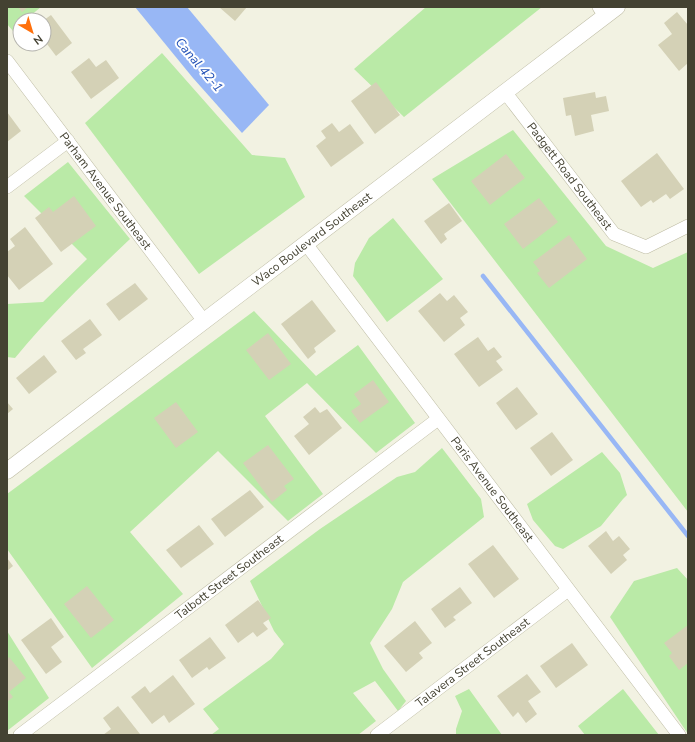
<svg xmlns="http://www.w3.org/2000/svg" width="695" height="742" font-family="'Nunito Sans',sans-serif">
<rect width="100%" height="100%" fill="#f2f2e2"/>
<path fill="#baeaa7" d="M7,7H41L25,20H20V24L13,31L7,24Z
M426,7H542L404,117L354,69Z
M162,53L252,155L285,158L305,197L199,274L85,123Z
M513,130L606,246L653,268L688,252V512L432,179Z
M68,162L130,239C90,277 50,315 15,358L7,357V304L43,302L87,259L24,196Z
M393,218L443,279L387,322L353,276L355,263L369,238Z
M254,311L316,376L358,345L415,423L376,453L307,383L265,416L323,494L288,521L218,451L130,532L183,594L92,668L7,549V494Z
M442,448L481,499L484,517L403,582L392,609L370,643L383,669L406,701L398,711L375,681L353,693L376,721L358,735H211L219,729L203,709L271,659L284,644L274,631L250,581L320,529L397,477L415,472Z
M602,452L620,473L627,495L623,499L601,526L563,549L555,546L533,520L527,504Z
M677,568L688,580V734L610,617L634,581Z
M7,631L49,698L7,731Z
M469,689L502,735H456V729L462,711L455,696Z
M623,689L659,735H585L578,726Z"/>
<path fill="#98b7f5" d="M135,7H187L269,105L242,133L193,78Z"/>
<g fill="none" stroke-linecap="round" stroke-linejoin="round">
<path stroke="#98b7f5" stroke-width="4.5" d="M483,276L688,536"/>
</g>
<path fill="#d4d1b6" d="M18,7H28L22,12Z
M219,7H247L235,21Z
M677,12L688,25V63L679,71L658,45L672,34L664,23Z
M51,15L72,43L56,56L44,40V20Z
M89,58L96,67L106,60L119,78L91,99L71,72Z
M376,82L400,115L375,134L351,101Z
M595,92L596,98L606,96L609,111L591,115L594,131L575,136L571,115L566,116L563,98Z
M7,112L21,131L7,142Z
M332,123L339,132L350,124L364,143L331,167L316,146L326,138L321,131Z
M657,153L684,189L670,199L666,194L653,203L651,200L641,207L621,181Z
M506,154L525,178L490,205L471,181Z
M74,196L96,226L61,252L35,218L49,207L53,212Z
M539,198L558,222L523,249L504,224Z
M449,203L462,221L444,234L447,239L441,244L424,221Z
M25,227L53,264L19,290L7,275V252L15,246L10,239Z
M569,235L587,259L549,288L537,273L540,271L533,262Z
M135,283L148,299L119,321L106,304Z
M440,293L447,301L454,295L468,312L460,318L465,325L444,342L418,311Z
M312,300L336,331L314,348L316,352L308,359L281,324Z
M90,319L102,335L83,349L86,353L76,360L61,341Z
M268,333L291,364L269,380L246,350Z
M478,337L488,351L494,347L502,357L496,361L503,370L479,387L454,354Z
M44,355L57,372L29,394L16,378Z
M373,380L389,402L360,423L351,411L361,404L354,394Z
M517,387L538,414L516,430L496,403Z
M7,402L13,409L7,414Z
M176,402L198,432L176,448L154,418Z
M315,407L320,413L327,409L342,428L309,455L294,436L309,424L303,417Z
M552,432L573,460L551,476L530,448Z
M268,445L294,479L284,486L287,490L272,502L243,463Z
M250,490L264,507L225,537L211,519Z
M199,525L214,544L181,568L166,550Z
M606,531L613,541L619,536L630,549L623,555L627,560L611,574L588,546Z
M493,545L519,579L494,598L468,564Z
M7,558L13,566L7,571Z
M87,586L114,620L91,638L64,604Z
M460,587L472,603L453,617L456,620L445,628L431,609Z
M258,600L271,618L263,623L268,629L257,637L253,632L238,643L225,625Z
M51,618L64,637L51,647L62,662L46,674L21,640Z
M415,621L432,643L419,653L423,658L406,672L384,646Z
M688,625V663L679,670L669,656L672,653L664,643Z
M210,637L226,658L209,670L207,667L192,678L179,660Z
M572,643L588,665L556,688L540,666Z
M9,657L26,678L9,692L13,697L7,702V659Z
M527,674L541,692L528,701L537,714L526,723L518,712L513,717L497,696Z
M173,675L195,704L169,723L164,715L152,724L131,697L145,686L150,693Z
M118,706L140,734L139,735H103L111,729L103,718Z"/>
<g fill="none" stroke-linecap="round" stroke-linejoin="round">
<g stroke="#bebca4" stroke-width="14">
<g id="minor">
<path d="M599,7L605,16"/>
<path id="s1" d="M7,61L204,321"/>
<path id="s2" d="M505,92L614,234L646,247L688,226"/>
<path d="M7,187L68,141"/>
<path id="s3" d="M306,244L679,735"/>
<path id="s4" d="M20,735L438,419"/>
<path id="s5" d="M377,735L568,590"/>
</g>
</g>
<g stroke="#bebca4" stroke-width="17">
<g id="tertiary">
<path id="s6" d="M7,471L617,7"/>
</g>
</g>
<use href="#minor" stroke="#fff" stroke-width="13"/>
<use href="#tertiary" stroke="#fff" stroke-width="16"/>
</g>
<g text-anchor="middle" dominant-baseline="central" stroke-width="4" stroke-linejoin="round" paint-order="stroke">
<g font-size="12" fill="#444232" stroke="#fff">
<text stroke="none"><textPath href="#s2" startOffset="106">Padgett Road Southeast</textPath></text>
<text stroke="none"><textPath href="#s1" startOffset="163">Parham Avenue Southeast</textPath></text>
<text stroke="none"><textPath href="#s6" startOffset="383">Waco Boulevard Southeast</textPath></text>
<text stroke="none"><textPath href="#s3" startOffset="308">Paris Avenue Southeast</textPath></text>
<text stroke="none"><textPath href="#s4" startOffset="262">Talbott Street Southeast</textPath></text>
<text stroke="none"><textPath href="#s5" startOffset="120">Talavera Street Southeast</textPath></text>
</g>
<g font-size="13" font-style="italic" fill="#2553b7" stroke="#fff">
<text transform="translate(199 65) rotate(50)">Canal 42-1</text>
</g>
</g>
<rect width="695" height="742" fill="none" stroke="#444232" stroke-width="16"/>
<g transform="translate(32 32) rotate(142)"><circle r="19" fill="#ffffff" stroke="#b4b3ad"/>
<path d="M0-3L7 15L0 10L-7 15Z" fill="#ff700c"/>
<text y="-6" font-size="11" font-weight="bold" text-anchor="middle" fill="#444232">N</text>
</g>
</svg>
